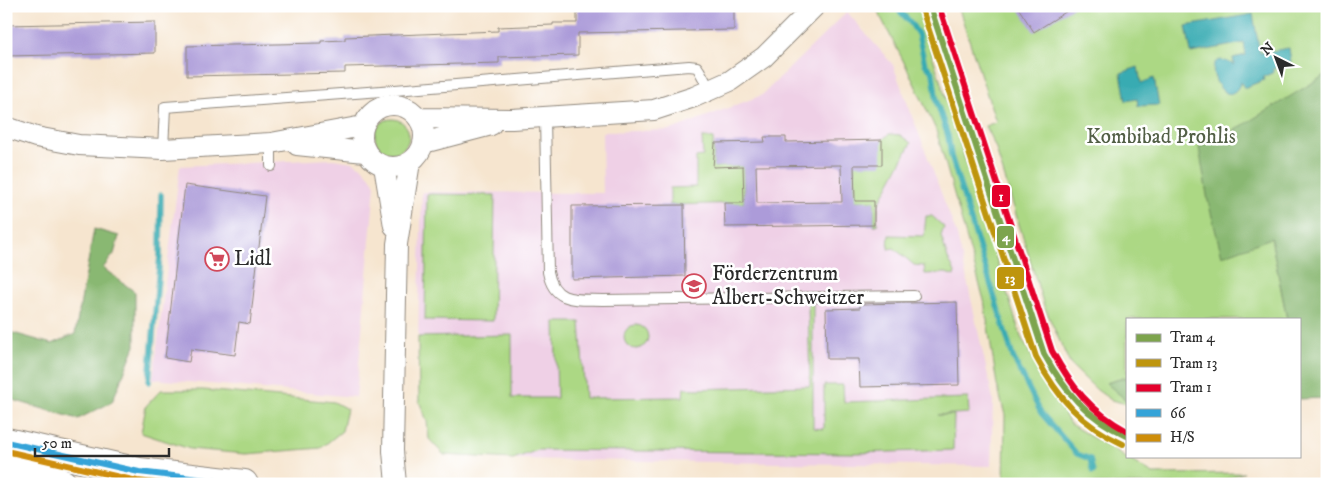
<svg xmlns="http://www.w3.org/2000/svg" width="1333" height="490" font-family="'IM FELL DW Pica',serif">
<rect width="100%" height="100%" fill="#fff"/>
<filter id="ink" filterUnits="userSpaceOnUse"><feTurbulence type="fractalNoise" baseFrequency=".02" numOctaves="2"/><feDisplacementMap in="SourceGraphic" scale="10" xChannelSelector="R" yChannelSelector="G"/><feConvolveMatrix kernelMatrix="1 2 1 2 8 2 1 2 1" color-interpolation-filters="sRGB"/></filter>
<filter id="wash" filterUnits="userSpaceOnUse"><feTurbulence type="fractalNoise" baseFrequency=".0096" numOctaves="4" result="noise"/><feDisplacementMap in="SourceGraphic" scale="20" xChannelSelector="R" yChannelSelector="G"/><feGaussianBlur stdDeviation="1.12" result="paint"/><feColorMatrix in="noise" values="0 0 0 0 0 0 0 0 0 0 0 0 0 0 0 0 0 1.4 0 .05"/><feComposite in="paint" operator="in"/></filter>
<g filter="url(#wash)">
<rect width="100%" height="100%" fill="#f6e5cf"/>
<path fill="#efd0e6" d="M847,12L893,65L957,235L993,399L991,466L513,459L444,455L429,439L427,421L419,401L418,337L422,192L603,193L602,132L671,130L762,95Z
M333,159L353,162L363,168L370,176L375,185L356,397L153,379L180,166Z"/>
<path fill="#acd884" stroke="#6c8258" d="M875,6H920L933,57L1021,337L1070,424L1153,474L1244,473L1212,484H1004L1005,415L997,385L984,300L936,130L909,72Z
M958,6H1327V133L1271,238L1287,319H1127V377L1107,383L1127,401V404L1111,400L1097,390L1070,364L1044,306L995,146L985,126L996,122Z
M375 136a17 17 0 1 1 34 0a17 17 0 1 1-34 0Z
M889,134L900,135L911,143L878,205L877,225H874V201H855L854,165Z
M702,138H713L714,167L743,166L744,203L670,205V188L696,187V157L703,156Z
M427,194L495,195L493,321L425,320Z
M926,216H932L944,227L941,236L948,259L955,272L954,276L946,273L925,274L924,266L914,265L894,248L888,249L889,235L924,236Z
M808,303L813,304V428L824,429V385H843L844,402L968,398L969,413L938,415H954L953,450L855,453L538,450L513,459L444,455L429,439L427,421L419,401L418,337L512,335V398H557L555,322H580L585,398L683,397L684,388L694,389L810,386Z
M624 337a12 12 0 1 1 24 0a12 12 0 1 1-24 0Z
M161,390H203L334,402L347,409L342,431L321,448L246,454L190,449L141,433L146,406Z"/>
<path fill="#89b872" stroke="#5a724e" d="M1327,74V398L1299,399V319H1287L1271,238L1222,256L1208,201L1199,147L1230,133Z
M94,229L119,236L114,254L103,268L135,292V346L112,402L78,419L6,398V331L52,344L75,334Z
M1127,377V401L1106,383Z"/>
<path fill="#39abb2" stroke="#326b6e" d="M1253,14L1260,53L1289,48L1291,62L1273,69L1274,72L1263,77L1264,80L1244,88L1241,82C1224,123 1192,40 1234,65L1233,58L1246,55L1244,43L1191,53L1186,26Z
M1138,67L1141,83L1154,78L1159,105L1138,106L1137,99L1126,101L1121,73Z"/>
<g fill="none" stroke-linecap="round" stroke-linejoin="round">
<path stroke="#39abb2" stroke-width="5.5" d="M895,6L910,22L918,34L925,64L933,73L937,103L948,136L951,156L1013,357L1041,413L1077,454L1090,459L1093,472
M149,382L160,255L161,195"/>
</g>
<g id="blocks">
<path fill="#ac9bd9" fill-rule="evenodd" d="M577,6H734V30L578,33V55L499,57V63L345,67V73L187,76V46L321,43V41L345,40V37L498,31V27L553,25V23H577Z
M1017,6H1075L1034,32Z
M155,22V53L6,56V25Z
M764,137H786V142L882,140V165H854L855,201H874V225L725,227L724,203H744L743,166L713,167L715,143L765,142ZM841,165L842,202L757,203L756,166Z
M185,185L265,196L250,324L239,322L235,355L191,349L189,362L165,358Z
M684,205L685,276L572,279V206Z
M957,302L959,385L860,387L859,359H827L826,309L860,308V304Z"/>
</g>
</g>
<g filter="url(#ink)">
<use href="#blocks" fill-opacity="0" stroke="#90887d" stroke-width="1"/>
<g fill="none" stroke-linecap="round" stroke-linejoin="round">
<g stroke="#90887d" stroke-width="12">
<path id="service" d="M545,117L548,272C554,304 577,299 603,300L914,296
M271,143V166
M163,149L165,107L395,90L689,66L697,67L699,70L710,90"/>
</g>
<g stroke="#90887d" stroke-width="22">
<path id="minor" d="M362 136a31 31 0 1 1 62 0a31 31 0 1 1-62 0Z
M418,118L512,119L654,110L694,97L730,81L764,57L815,6
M6,127L36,137L79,145L163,149L271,143L363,126
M423,143L491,125
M297,145L365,152
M384,166L394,226
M396,484L393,451L397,244L410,162"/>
</g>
<g stroke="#90887d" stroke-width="30">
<path id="secondary" d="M6,442L139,472L244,484
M6,467L63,484"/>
</g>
<use href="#service" stroke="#fff" stroke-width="10"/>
<use href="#minor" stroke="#fff" stroke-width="20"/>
<use href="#secondary" stroke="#fff" stroke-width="28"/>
<g stroke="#fff" stroke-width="10">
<path id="bus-1" d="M6,442L139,472L242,484"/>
</g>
<g stroke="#fff" stroke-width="10">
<path id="bus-2" d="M6,451L137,481L165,484"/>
</g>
<use href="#bus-1" stroke="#34a3d8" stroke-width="6"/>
<use href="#bus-2" stroke="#ce8d09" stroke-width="6"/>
<g stroke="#fff" stroke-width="10">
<path id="tram-1" d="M930,6L1044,354C1065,392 1086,417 1127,436"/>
</g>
<g stroke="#fff" stroke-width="10">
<path id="tram-2" d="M922,9L1036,357C1058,398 1081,425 1123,444"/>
</g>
<g stroke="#fff" stroke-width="10">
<path id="tram-3" d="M939,6L1052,351C1071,386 1090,411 1127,431"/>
</g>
<use href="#tram-1" stroke="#7da44d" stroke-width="6"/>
<use href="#tram-2" stroke="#be950d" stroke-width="6"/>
<use href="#tram-3" stroke="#e4002c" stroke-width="6"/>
</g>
</g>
<defs>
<g id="supermarket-ring" transform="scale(1.25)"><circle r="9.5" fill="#fff" stroke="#d1495b" stroke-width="1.5"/><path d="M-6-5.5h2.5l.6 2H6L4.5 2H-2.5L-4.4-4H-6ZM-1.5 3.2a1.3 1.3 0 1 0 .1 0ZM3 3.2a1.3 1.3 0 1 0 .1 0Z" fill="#d1495b"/></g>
<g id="school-ring" transform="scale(1.25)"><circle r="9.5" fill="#fff" stroke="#d1495b" stroke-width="1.5"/><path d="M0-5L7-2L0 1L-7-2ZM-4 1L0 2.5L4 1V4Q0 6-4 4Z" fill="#d1495b"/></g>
</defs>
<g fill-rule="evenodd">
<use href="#supermarket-ring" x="217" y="259"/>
<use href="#school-ring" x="694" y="286"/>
</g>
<g text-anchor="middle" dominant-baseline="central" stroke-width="5" stroke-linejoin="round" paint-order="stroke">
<g font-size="21" fill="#525f46" stroke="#fff">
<text x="1161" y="137">Kombibad Prohlis</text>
</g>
<g font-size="21" fill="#2b2b2b" stroke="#fff" text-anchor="start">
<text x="234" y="259">Lidl</text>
<text x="712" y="274">Förderzentrum<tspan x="712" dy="24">Albert-Schweitzer</tspan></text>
</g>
</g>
<g stroke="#fff" stroke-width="2">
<rect x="991" y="184" width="20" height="24" rx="5" fill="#e4002c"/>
<rect x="996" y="225" width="19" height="24" rx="5" fill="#7da44d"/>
<rect x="996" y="266" width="29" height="24" rx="5" fill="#be950d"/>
</g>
<g font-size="14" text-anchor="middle" font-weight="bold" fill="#fff">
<text x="1001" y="201">1</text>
<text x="1006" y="241">4</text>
<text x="1010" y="283">13</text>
</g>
<rect width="1333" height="490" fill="none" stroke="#fff" stroke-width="25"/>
<rect x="1126" y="318" width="175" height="140" fill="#ffffff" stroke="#aaaaaa"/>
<rect x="1136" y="334" width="25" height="8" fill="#7da44d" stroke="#aaaaaa"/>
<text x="1170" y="342" font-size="15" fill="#2b2b2b">Tram 4</text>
<rect x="1136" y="359" width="25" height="8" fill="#be950d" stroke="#aaaaaa"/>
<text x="1170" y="368" font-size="15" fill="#2b2b2b">Tram 13</text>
<rect x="1136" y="384" width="25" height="8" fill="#e4002c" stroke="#aaaaaa"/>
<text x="1170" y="392" font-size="15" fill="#2b2b2b">Tram 1</text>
<rect x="1136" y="409" width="25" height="8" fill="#34a3d8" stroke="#aaaaaa"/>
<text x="1170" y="418" font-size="15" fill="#2b2b2b">66</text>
<rect x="1136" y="434" width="25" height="8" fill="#ce8d09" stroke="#aaaaaa"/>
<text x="1170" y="442" font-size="15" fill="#2b2b2b">H/S</text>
<g transform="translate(1276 58) rotate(318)" stroke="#ffffff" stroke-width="4" paint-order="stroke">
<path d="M0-4L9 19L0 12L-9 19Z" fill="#2b2b2b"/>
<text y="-8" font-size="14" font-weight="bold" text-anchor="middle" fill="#2b2b2b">N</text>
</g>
<path d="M35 448v8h134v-8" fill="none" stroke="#2b2b2b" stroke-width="2.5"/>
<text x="42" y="448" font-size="15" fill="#2b2b2b" stroke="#ffffff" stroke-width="4" paint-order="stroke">50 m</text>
</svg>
